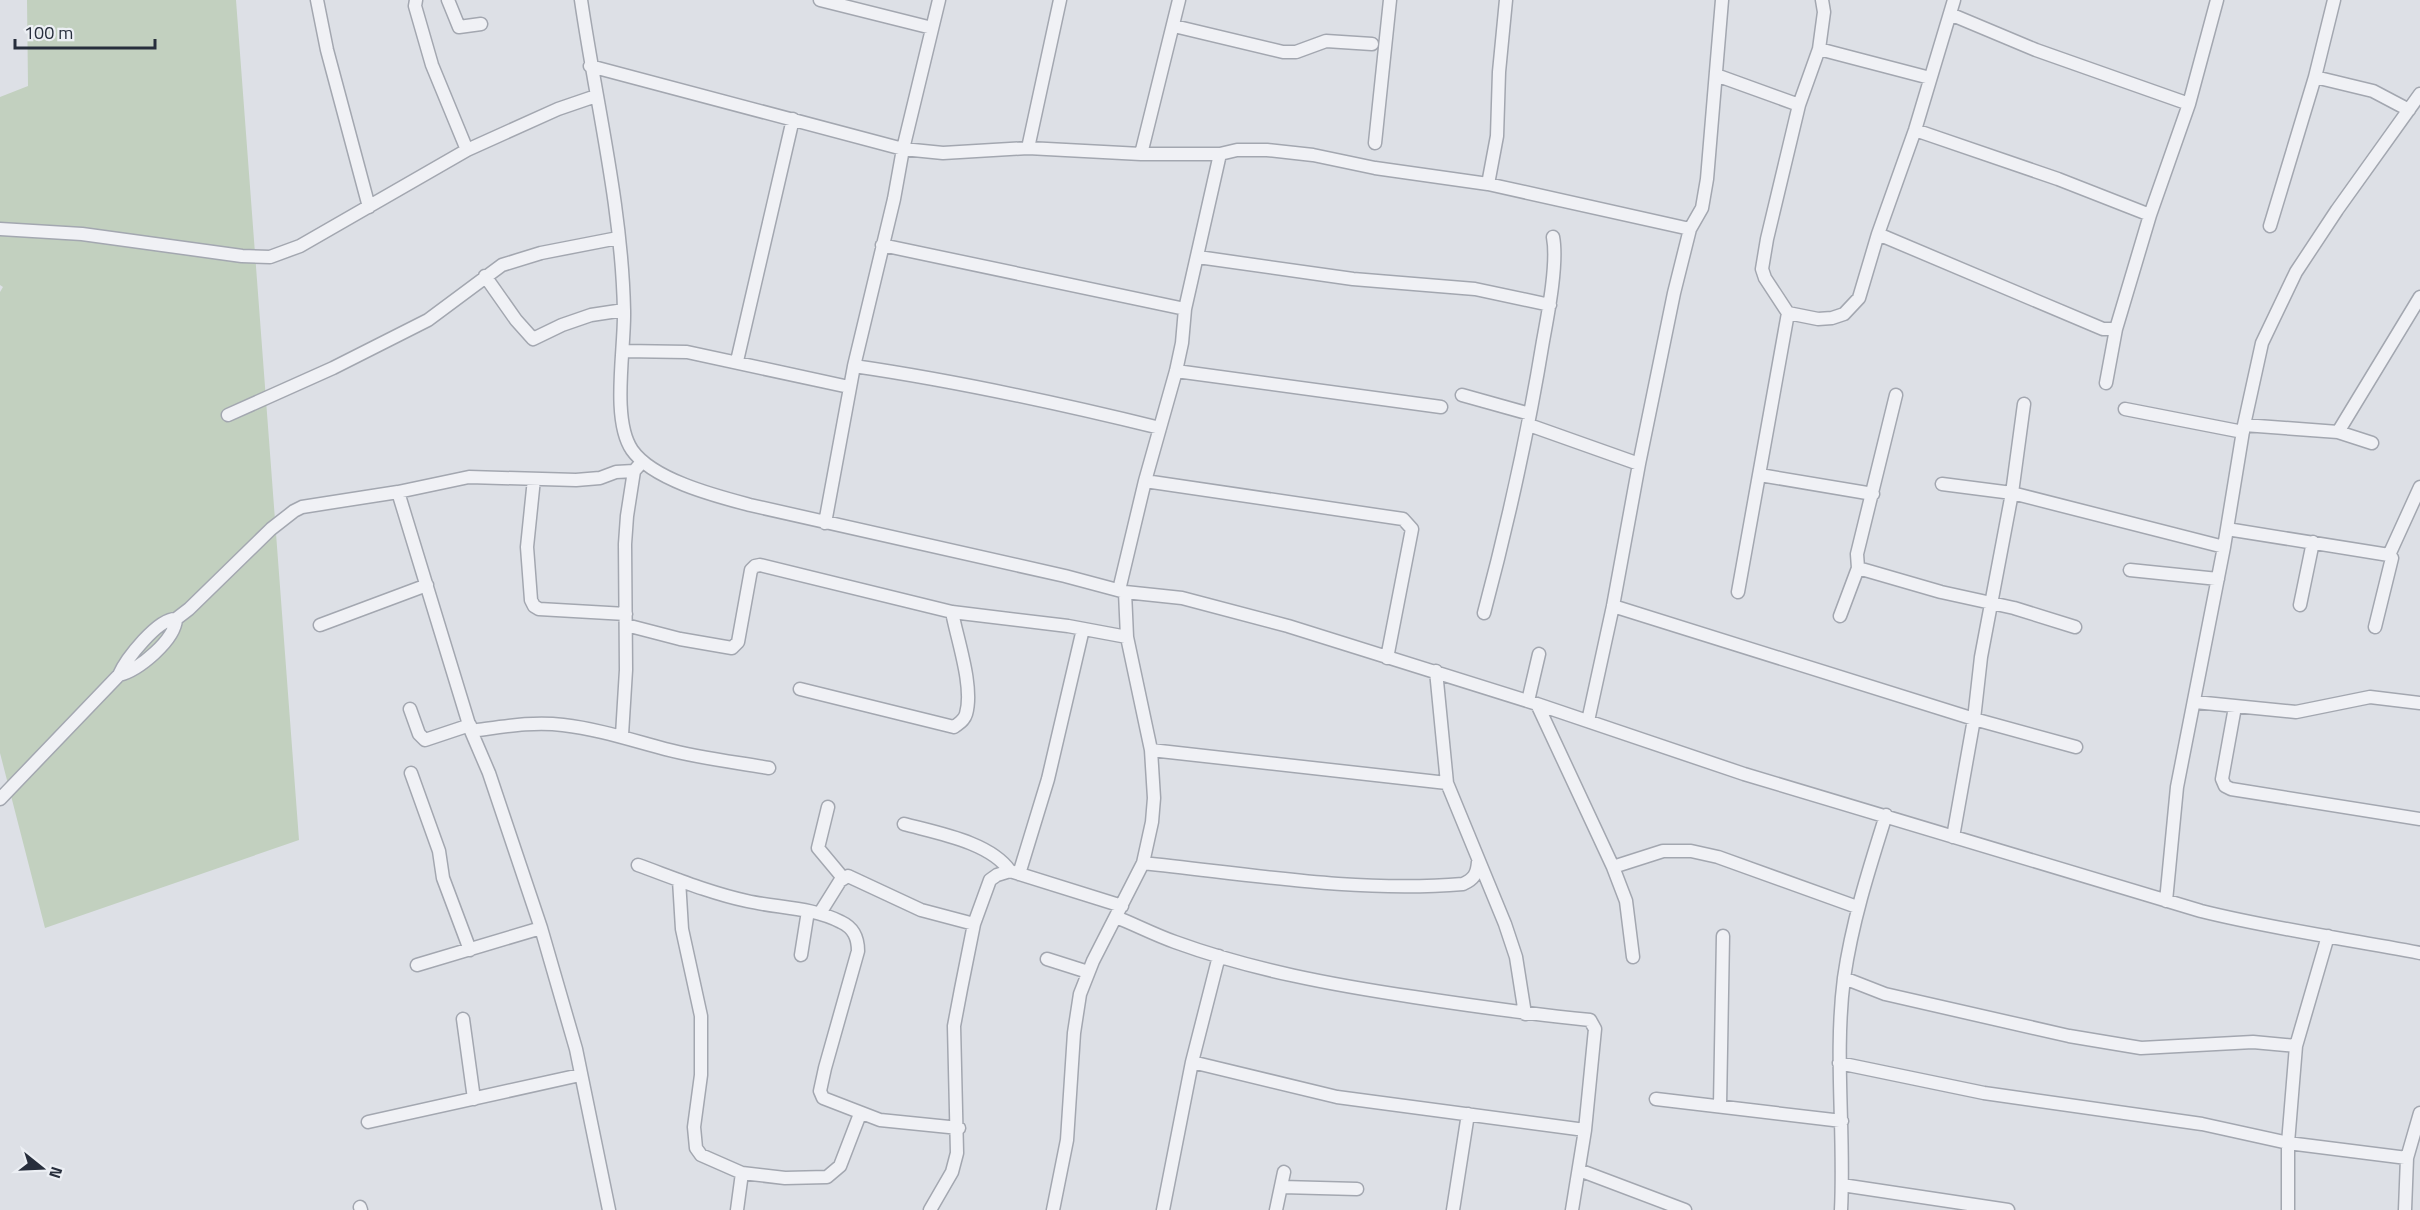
<svg xmlns="http://www.w3.org/2000/svg" width="2420" height="1210" font-family="'Titillium Web',sans-serif">
<rect width="100%" height="100%" fill="#dde0e6"/>
<path fill="#c2d0bf" d="M27,0H236L299,840L45,928L0,753V292L3,287L0,285V97L28,86Z"/>
<g fill="none" stroke-linecap="round" stroke-linejoin="round">
<g stroke="#a3a7b0" stroke-width="15">
<path id="minor" d="M317,0L327,50L369,207
M416,0L415,6L432,65L467,150
M448,0L459,27L481,24
M581,0C596,103 622,207 624,311C625,349 611,419 632,450C653,480 716,496 750,505L1065,576L1125,592L1182,598L1288,626L1537,704L1744,774L2201,911C2273,929 2347,939 2420,953
M820,0L932,28
M1950,14L2036,50L2189,104
M1174,26L1283,52H1296L1326,41L1372,44
M1819,49L1930,78
M590,66L903,149L943,153L1028,148L1141,154H1220L1237,150H1267L1313,155L1375,168L1488,184L1690,229
M1716,75L1799,105
M2315,77L2373,91L2409,110
M1915,130L2058,179L2150,215
M1375,143L1390,0
M1028,148L1060,0
M1141,154L1179,0
M1488,184L1497,136L1499,72L1506,0
M2270,226L2315,77L2334,0
M0,229L82,234L242,256L270,257L300,246L467,150L558,109L596,96
M1878,234L2103,329H2116L2150,215L2189,104L2217,0
M882,245L1185,309
M1198,257L1353,279L1475,289L1550,305
M485,276L516,320L533,339L562,325L591,315L624,310
M1788,313L1818,319L1832,318L1844,314L1859,298L1878,234L1915,130L1954,0
M624,351L687,352L849,387
M737,361L793,119
M854,366C957,381 1058,403 1160,428
M1176,371L1441,407
M2106,383L2116,329
M1462,395L1530,414
M1896,395L1857,554L1858,568L1941,592L2014,608L2075,627
M2125,409L2243,432
M228,415L333,368L428,320L502,265L541,253L618,238
M1529,425L1639,464
M2244,425L2338,432L2372,443
M2338,432L2420,297
M1760,475L1873,494
M534,479L527,547L531,600L534,606L539,609L626,614
M1145,481L1403,519L1412,529L1387,658
M1942,484L2012,493L2224,547
M398,492L471,731L489,773L541,928L576,1049L609,1210
M825,523L854,366L894,199L903,149L939,0
M2227,529L2389,555L2392,558L2375,627
M2389,555L2420,487
M2130,570L2218,579
M1119,590L1145,481L1176,371L1182,343L1185,309L1220,154
M1738,592L1788,313L1765,278L1762,269L1767,239L1799,105L1819,49L1824,12L1822,0
M2300,605L2313,542
M1613,606L1974,719L2076,747
M1484,613C1508,523 1528,433 1543,341C1548,314 1558,263 1553,237
M1840,616L1858,568
M176,619L189,609L271,529L294,511L302,507L398,492L469,477L576,480L600,478L616,472L634,471L642,462
M320,625L427,585
M626,625L680,639L732,648L738,642L751,570L755,566L760,565L952,612L1068,626L1127,637
M1436,671L1447,783L1505,924L1516,957L1525,1014
M119,675C139,670 175,640 176,619
M800,689L954,727C959,723 964,721 966,714C974,687 957,639 952,612
M1528,701L1539,654
M2195,702L2296,712L2370,697L2420,703
M1537,704L1613,867L1626,901L1633,957
M2235,707L2222,779L2225,786L2231,789L2420,819
M410,709L419,734L425,740L470,725
M1588,721L1613,606L1639,464L1674,293L1690,229L1702,208L1707,179L1722,0
M471,731C502,727 532,721 563,725C598,729 631,740 665,749C699,758 734,762 769,768
M622,735L626,670L625,544L627,516L634,471
M1151,750L1447,783
M411,773L439,851L443,878L470,950
M0,799L119,675C126,659 158,618 176,619
M828,807L818,848L843,878
M904,824C937,833 990,842 1010,871
M1953,837L1974,719L1981,657L2012,493L2024,404
M1143,863C1249,874 1356,893 1463,884C1474,879 1477,874 1478,862
M638,865C674,878 710,893 747,901C778,908 812,907 841,922C854,928 858,938 858,951L825,1068L820,1091L823,1098L880,1120L959,1128
M1613,867L1663,851H1691L1718,857L1857,907
M1019,874L1048,779L1083,629
M679,880L682,929L701,1016V1075L694,1127L696,1148L701,1155L742,1173L785,1178L827,1177L840,1166L860,1114
M2166,901L2177,787L2224,547L2244,425L2262,343L2296,272L2337,210L2420,94
M820,913L840,881L848,876L921,910L974,924
M1116,917C1136,925 1155,935 1175,942C1252,970 1333,985 1414,997C1473,1006 1531,1014 1590,1020L1595,1029L1585,1130L1572,1210
M801,955L808,911
M1047,959L1088,972
M417,965L541,928
M1844,978L1885,994L2069,1036L2141,1048L2253,1042L2296,1046
M463,1019L474,1099
M1192,1062L1337,1097L1585,1130
M1839,1063L1984,1093L2202,1124L2288,1143L2407,1158
M1656,1099L1842,1121
M1720,1106L1723,936
M368,1122L580,1075
M1579,1170L1685,1210
M1842,1185L2008,1210
M1282,1187L1357,1189
M360,1207L361,1210
M737,1210L742,1173
M930,1210L952,1172L957,1153L954,1026L961,989L974,924L990,880L997,875L1010,871L1122,906
M1053,1210L1067,1140L1074,1033L1080,994L1093,961L1143,863L1152,822L1154,798L1151,750L1127,637L1125,592
M1163,1210L1192,1062L1219,956
M1276,1210L1284,1172
M1453,1210L1468,1114
M1841,1210C1845,1133 1834,1055 1844,978C1852,922 1869,869 1886,815
M2288,1210V1143L2296,1046L2328,936
M2405,1210L2407,1158L2420,1113"/>
</g>
<use href="#minor" stroke="#f0f1f5" stroke-width="12"/>
</g>
<g transform="translate(42 1168) rotate(108)" stroke="#eceff4" stroke-width="4.5" paint-order="stroke">
<path d="M0-4.5L10 22L0 15L-10 22Z" fill="#272e3c"/>
<text y="-9" font-size="16" font-weight="bold" text-anchor="middle" fill="#272e3c">N</text>
</g>
<path d="M15 39v9h140v-9" fill="none" stroke="#272e3c" stroke-width="3"/>
<text x="24" y="39" font-size="18" fill="#272e3c" stroke="#eceff4" stroke-width="4.5" paint-order="stroke">100 m</text>
</svg>
